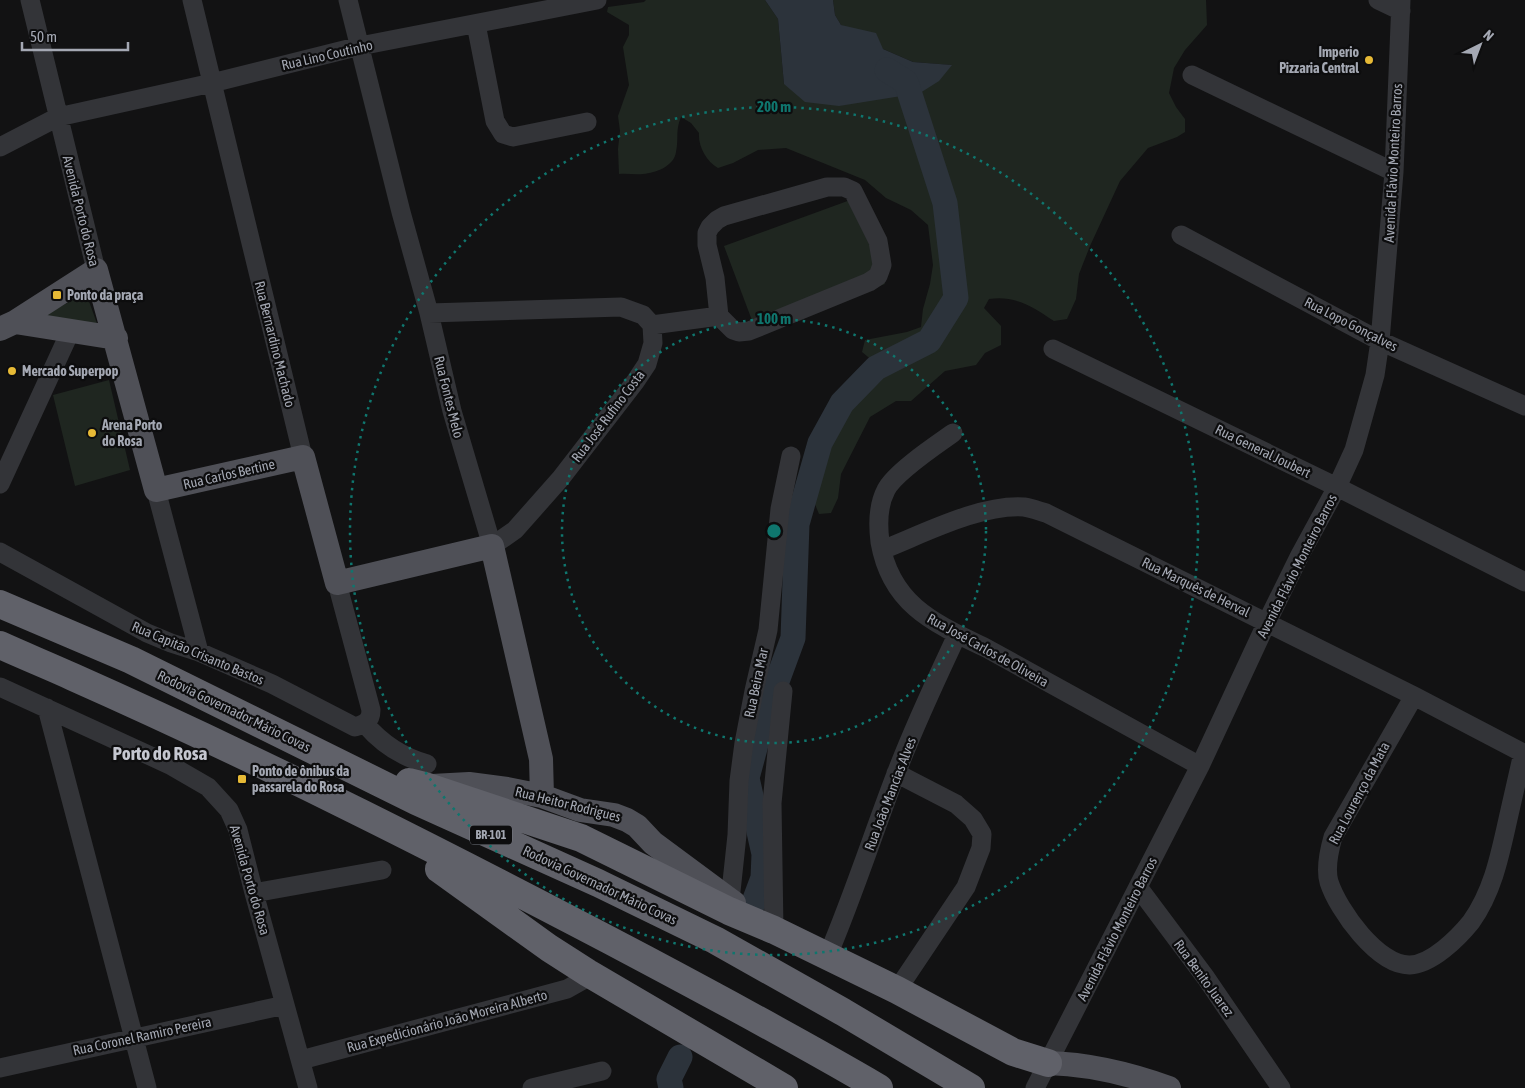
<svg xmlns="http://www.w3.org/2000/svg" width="1525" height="1088" font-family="'Asap Condensed',sans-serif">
<rect width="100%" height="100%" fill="#121213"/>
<path fill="#1f2620" d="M646,0H765L778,19L784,84L891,96L920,93L951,65L913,62L883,49L841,25L835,15L833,0H1206L1207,25L1185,50L1174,68L1169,93L1176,107L1185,119V132L1177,137L1148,148L1120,181L1090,246L1079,274L1076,299L1067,319L1054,321C1033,307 1015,295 989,299L984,308L1001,326V345L985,353L976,365L945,371L911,401H896L870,417L841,474L838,498L831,513L819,514L812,497C828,451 843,397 886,368C897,361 909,356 921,351L901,350L873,361L862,352L865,340L907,332L921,327L923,309L930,284L933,265L928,225L911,210L886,198L865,180L786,148L758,150L733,163L718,168C706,161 698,146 699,133L691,123L681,117C675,131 679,138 676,152C674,166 656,173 643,174C635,175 627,173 619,174L618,149L620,131L618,116L629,85L623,47L629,35V25L607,12L608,7L644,2Z
M853,199L885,284L756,331L724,246Z
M86,293L99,329L39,318Z
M109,380L130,470L75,486L53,395Z"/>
<path fill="#2c333b" d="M765,0H833L835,15L841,25L876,33L883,49L913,62L952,65L939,81L920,93L839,106L805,102L784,84L778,19Z"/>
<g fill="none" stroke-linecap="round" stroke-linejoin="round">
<path stroke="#2c333b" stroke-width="25" d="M754,902L763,878L764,854L747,778L762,722L793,638L797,524L820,443L842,403L876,368L929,341L956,298L945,203L906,82L887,70
M671,1088L669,1079L680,1057"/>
<path stroke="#333438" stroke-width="19" d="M30,0L96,270
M192,0L303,457
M348,0L401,212L429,313L452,411L492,546L515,530L561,478L635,382L647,364L653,343L652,325L643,315L621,307L429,313
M1378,0L1401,11
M476,24L495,121L503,134L513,137L587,122
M1192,75L1394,172
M0,147L58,117L212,83L360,46L597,0
M827,187H844L853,191L878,241L882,265L878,276L869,282L749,331L739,332L733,330L719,316L715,278L707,245V233L710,227L717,220L724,216Z
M1181,235L1380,341L1525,406
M652,325L719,316
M1053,349L1337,487L1525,582
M953,433C936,445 894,473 886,490C878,505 878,526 880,542C891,605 934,623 986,648L1200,766
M0,484L70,332
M156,490L199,652
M882,550C923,534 980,504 1024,507C1031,508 1039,511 1046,513L1414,696L1525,754
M0,552L147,633L171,643L199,652L272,684L355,727C365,724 371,721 371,710L337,583
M0,687L170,765L208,787L229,810L238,830L254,893L308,1088
M1414,696L1333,837C1329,851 1325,868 1329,882C1338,910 1378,966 1410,965C1432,964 1458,938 1471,922C1493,891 1500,855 1508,819C1513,797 1518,775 1523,753
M47,708L147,1088
M365,724C382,744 402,757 427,764
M896,773L956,804L973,819L982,834L981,848L966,887L897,990
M1138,887L1206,978L1281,1088
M254,893L382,870
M729,910L737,835L739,781L744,743L754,691L768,630L780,509L791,456
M774,930L772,803L783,691
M828,955C853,896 873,834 896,774C914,726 936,680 957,635
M301,1060L567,989L583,980L588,973
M0,1068L285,1005
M532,1088L602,1071
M1035,1088L1200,766L1267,622L1300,555L1337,487L1354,450L1375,375L1380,341L1394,172L1401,0"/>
<path stroke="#4f5057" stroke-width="24" d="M15,322L116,338
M0,329L15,322L96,270L156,490L303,457L337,583L492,546L541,759L542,796
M432,786L469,784L507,789L542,796L580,810L614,815L627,820L637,826L653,843L734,903
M1048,1063C1090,1064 1130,1074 1169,1088"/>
<path stroke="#606169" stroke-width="28" d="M0,604L131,660L416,801L598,883L715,940L843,1012L971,1088
M0,645C24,656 49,666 73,677C267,763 457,860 645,959C724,1001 802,1043 879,1088
M409,782L425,786L581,838L729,911L774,930L897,990L1013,1052L1048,1063
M439,869L549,948L588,973L784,1088"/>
</g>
<g fill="none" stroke="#0f766e" stroke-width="2.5" stroke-dasharray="2.5 5">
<circle cx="774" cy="531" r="212"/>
<circle cx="774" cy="531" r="424"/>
</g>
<g fill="#e7ba36" stroke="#0d0d0e" stroke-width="2">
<circle cx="1369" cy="60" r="5"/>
<rect x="52" y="290" width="10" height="10" rx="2.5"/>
<circle cx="12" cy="371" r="5"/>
<circle cx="92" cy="433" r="5"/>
<rect x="237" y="774" width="10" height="10" rx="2.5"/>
</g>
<g text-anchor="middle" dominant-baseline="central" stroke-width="4.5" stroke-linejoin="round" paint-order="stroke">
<rect fill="#0d0d0e" stroke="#777a82" stroke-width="1" x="470" y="825.5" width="42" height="19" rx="4"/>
<g font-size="12" font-weight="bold" fill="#a4a8b3">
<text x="491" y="835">BR-101</text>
</g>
<g font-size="14" font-weight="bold" fill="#a4a8b3" stroke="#0d0d0e" text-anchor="start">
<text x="1359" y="52" text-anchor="end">Imperio<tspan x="1359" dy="16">Pizzaria Central</tspan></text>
<text x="67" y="295">Ponto da praça</text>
<text x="22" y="371">Mercado Superpop</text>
<text x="102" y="425">Arena Porto<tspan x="102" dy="16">do Rosa</tspan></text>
<text x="252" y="771">Ponto de ônibus da<tspan x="252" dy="16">passarela do Rosa</tspan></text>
</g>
<g font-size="14" fill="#a4a8b3" stroke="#0d0d0e">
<text transform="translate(327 55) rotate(-13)">Rua Lino Coutinho</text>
<text transform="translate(1393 163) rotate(-87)">Avenida Flávio Monteiro Barros</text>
<text transform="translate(81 211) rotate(76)">Avenida Porto do Rosa</text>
<text transform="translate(1351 324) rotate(27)">Rua Lopo Gonçalves</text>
<text transform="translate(275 344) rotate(76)">Rua Bernardino Machado</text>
<text transform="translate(449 397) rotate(76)">Rua Fontes Melo</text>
<text transform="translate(608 416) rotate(-53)">Rua José Rufino Costa</text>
<text transform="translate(1263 451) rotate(26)">Rua General Joubert</text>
<text transform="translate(229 474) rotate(-13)">Rua Carlos Bertine</text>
<text transform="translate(1297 566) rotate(-63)">Avenida Flávio Monteiro Barros</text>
<text transform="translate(1196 587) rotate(26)">Rua Marquês de Herval</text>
<text transform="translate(988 650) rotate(29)">Rua José Carlos de Oliveira</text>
<text transform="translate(198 653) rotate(23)">Rua Capitão Crisanto Bastos</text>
<text transform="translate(756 683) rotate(-78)">Rua Beira Mar</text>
<text transform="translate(234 711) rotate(26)">Rodovia Governador Mário Covas</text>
<text transform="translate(1359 793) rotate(-62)">Rua Lourenço da Mata</text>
<text transform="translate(890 794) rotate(-69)">Rua João Mancias Alves</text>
<text transform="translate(568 804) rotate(14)">Rua Heitor Rodrigues</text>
<text transform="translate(250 880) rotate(74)">Avenida Porto do Rosa</text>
<text transform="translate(600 885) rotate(25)">Rodovia Governador Mário Covas</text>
<text transform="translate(1117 929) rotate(-63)">Avenida Flávio Monteiro Barros</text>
<text transform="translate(1204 978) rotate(54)">Rua Benito Juarez</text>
<text transform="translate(447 1021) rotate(-15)">Rua Expedicionário João Moreira Alberto</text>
<text transform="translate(142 1036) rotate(-12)">Rua Coronel Ramiro Pereira</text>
</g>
<g font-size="19" font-weight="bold" fill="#c5c7d0" stroke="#0d0d0e">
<text x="160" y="753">Porto do Rosa</text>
</g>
</g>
<circle cx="774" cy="531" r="8" fill="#0f766e" stroke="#0d0d0e" stroke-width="2.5"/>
<g font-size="15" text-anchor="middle" font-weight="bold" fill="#0f766e" stroke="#0d0d0e" stroke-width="4.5" stroke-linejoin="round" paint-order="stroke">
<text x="774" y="112">200 m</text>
<text x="774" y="324">100 m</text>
</g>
<g transform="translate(1480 45) rotate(42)" stroke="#0d0d0e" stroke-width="4" paint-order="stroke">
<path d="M0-4L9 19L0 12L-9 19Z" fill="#a4a8b3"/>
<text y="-8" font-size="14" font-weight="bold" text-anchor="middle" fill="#a4a8b3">N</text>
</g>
<path d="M22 42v8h106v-8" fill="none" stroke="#a4a8b3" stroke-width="2.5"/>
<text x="30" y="42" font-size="15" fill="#a4a8b3" stroke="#0d0d0e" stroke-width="4" paint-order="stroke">50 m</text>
</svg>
